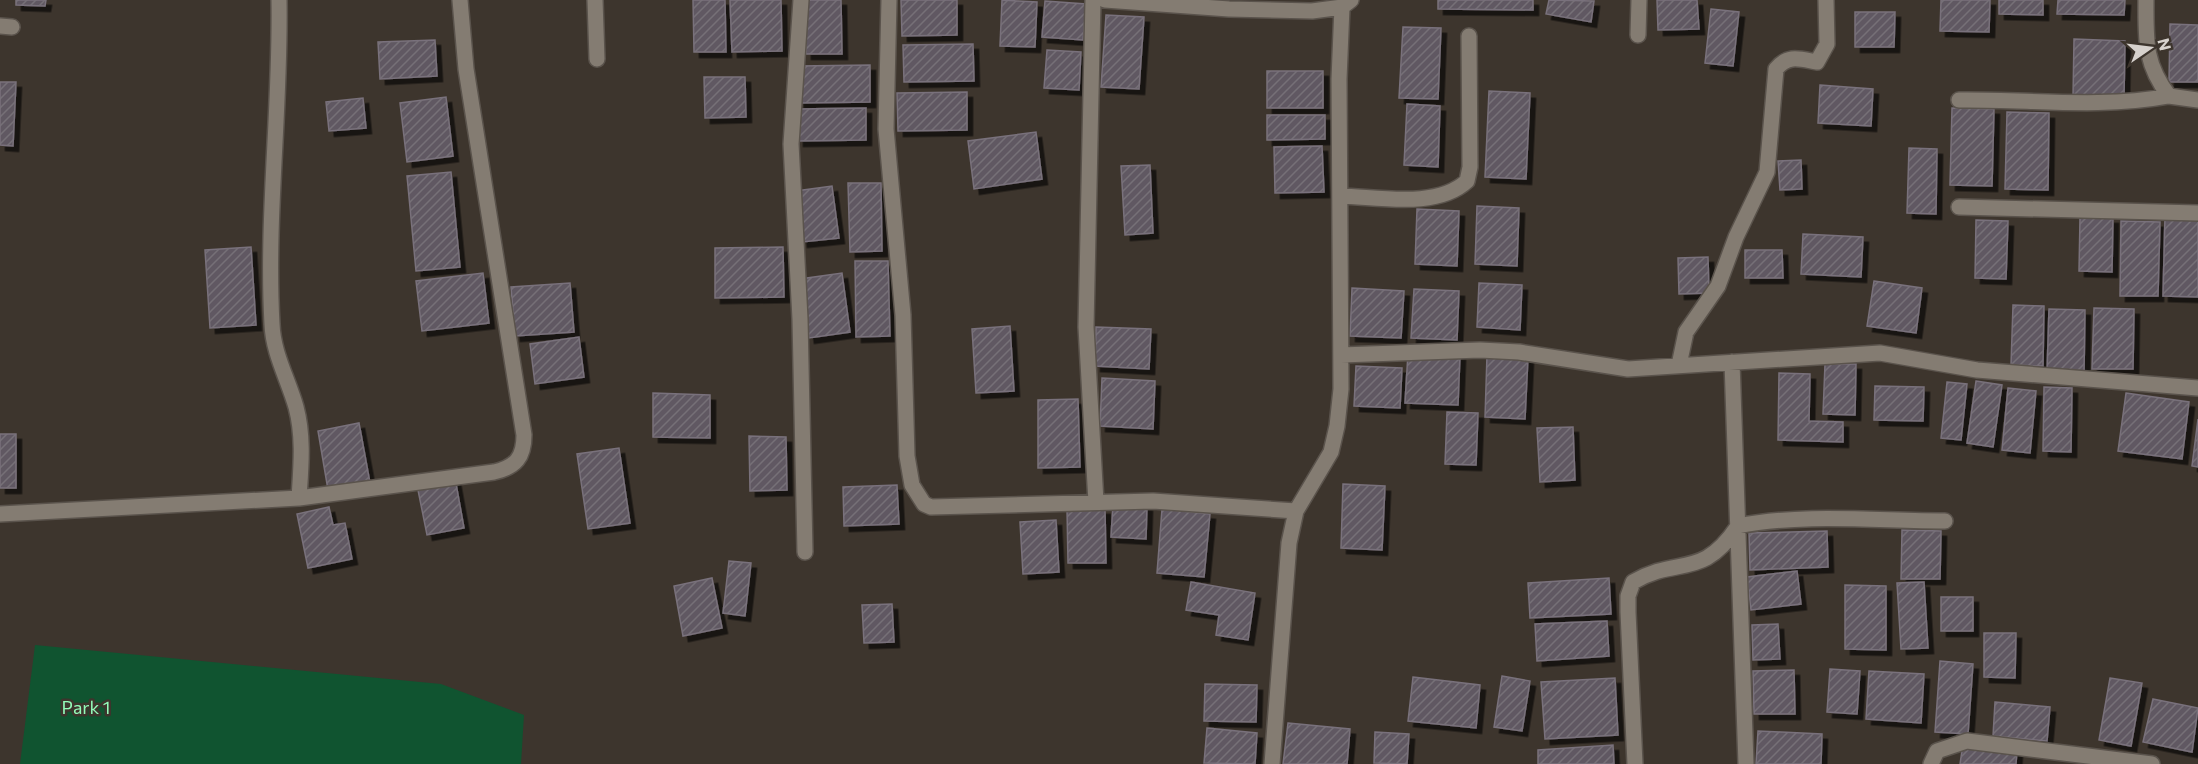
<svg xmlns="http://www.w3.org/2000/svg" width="2198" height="764" font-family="Commissioner,sans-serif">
<defs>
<pattern id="building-hatch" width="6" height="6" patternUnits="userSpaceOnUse" patternTransform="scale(1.5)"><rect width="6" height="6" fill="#605962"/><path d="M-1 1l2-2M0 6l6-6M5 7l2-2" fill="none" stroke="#767077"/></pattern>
<filter id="shadow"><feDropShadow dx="5.5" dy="5.5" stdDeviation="0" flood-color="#0009"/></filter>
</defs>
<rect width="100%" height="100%" fill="#3d352d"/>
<path fill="#105430" d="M35,645L441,684L524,715L521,764H20Z"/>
<path fill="url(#building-hatch)" stroke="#79717b" stroke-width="1.5" filter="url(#shadow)" d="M16,0H46L45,6L16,5Z
M693,0H725L726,52H694Z
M730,0H781L782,51L732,52Z
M805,0H841L842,54H806Z
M901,0H957V35L902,36Z
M1002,0L1037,2L1035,47L1000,46Z
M1438,0H1533V10L1438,9Z
M1549,0L1594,1L1591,22L1546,14Z
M1657,0H1697L1699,29L1658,30Z
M1941,0H1990L1989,32L1940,31Z
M1999,0H2043V15L1999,14Z
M2058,0H2125L2124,15L2057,14Z
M1045,1L1086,4L1083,40L1042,37Z
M1711,9L1739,12L1733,66L1705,63Z
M1855,12H1895L1894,47H1855Z
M1106,15L1144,17L1139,89L1101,87Z
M2170,24L2198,25V82H2169Z
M1403,27L1441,28L1438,99L1399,98Z
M2074,39L2125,41L2124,98L2073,97Z
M435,40L437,76L380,79L378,42Z
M973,44L974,81L904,82L903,45Z
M1047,50L1081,52L1079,90L1044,88Z
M870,65V102L799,103L798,66Z
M1267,71H1323V108H1267Z
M704,77H745L746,117L705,118Z
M0,82H16L13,146L0,145Z
M1820,85L1873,89L1871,126L1818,123Z
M1489,91L1530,93L1526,179L1485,177Z
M967,92V130L898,131L897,93Z
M446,97L453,156L407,162L400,103Z
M363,98L366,128L329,131L326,102Z
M1407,104L1440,106L1438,167L1404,165Z
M866,108V140L798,141V109Z
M1952,108L1994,109L1992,186L1950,185Z
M2007,112L2049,113L2048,190L2005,189Z
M1267,115H1325V139L1267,140Z
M1036,132L1042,179L974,189L968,141Z
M1322,146L1324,192L1275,193L1274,147Z
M1909,148L1937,149L1936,214L1907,213Z
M1801,160L1802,189L1780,190L1778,161Z
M1150,165L1153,233L1125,235L1121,166Z
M451,172L460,267L416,271L407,176Z
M848,183H881L882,251L850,252Z
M832,186L839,238L802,242L796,191Z
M1477,206L1519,208L1517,266L1475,264Z
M1417,209L1459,211L1457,266L1415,264Z
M2165,216H2198V297L2163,296Z
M2080,218H2113L2112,272L2079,271Z
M1976,220L2008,221L2006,279L1975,278Z
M2121,221L2160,222L2158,296H2120Z
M1803,234L1863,237L1861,277L1801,274Z
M251,247L256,325L210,328L205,250Z
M783,247L784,297L715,298V248Z
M1745,250H1782L1783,278H1745Z
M1708,257L1709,293L1679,294L1678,258Z
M855,261H888L890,336L856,337Z
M483,273L489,323L422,331L416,281Z
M842,273L850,332L809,338L800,279Z
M1874,281L1922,288L1916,333L1867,326Z
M570,283L574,332L515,336L511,287Z
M1479,283L1522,285L1520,330L1477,327Z
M1352,288L1404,291L1401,338L1350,336Z
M1414,289L1459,291L1457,340L1411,338Z
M2013,305L2044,306L2043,366L2011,365Z
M2094,308L2134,309L2133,369H2092Z
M2049,309L2085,310L2084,374L2047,373Z
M1010,326L1014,391L976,393L972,329Z
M1096,327L1151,329L1149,369L1095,366Z
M579,337L584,377L535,384L530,344Z
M1408,353L1460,355L1458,405L1405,403Z
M1487,355L1528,357L1525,419L1485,417Z
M1825,364H1856L1855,415L1823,414Z
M1356,366L1402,368L1400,408L1354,406Z
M1779,373L1810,374L1809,421L1843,422V442L1778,440Z
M1102,378L1155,381L1153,429L1100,426Z
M1976,381L2002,385L1993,447L1967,443Z
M1947,382L1967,384L1961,440L1941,438Z
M1875,386L1924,387L1923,421L1874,420Z
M2044,387L2072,388L2071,452L2043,451Z
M2008,388L2036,391L2030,453L2002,450Z
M653,393L710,395V438L653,437Z
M2126,393L2189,402L2182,459L2118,451Z
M1078,399L1080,467L1038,468V400Z
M1447,412L1478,413L1476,465L1445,464Z
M2198,419V467L2192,466Z
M359,423L370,483L328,490L318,431Z
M1573,427L1575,480L1540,482L1537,428Z
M0,434H16V488H0Z
M749,436L786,437L787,490L750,491Z
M619,448L630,523L588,529L577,454Z
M455,478L464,528L427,535L417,485Z
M1343,484L1385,486L1382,550L1341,548Z
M897,485L899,524L844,526L843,487Z
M1113,504L1147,506L1146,539L1111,537Z
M329,507L333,525L345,523L352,559L308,568L297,514Z
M1067,509H1105L1106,563H1068Z
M1162,509L1210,514L1204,577L1157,573Z
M1056,520L1059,572L1023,574L1020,522Z
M1902,530L1941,531L1940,579H1901Z
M1827,531L1828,567L1750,570L1749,533Z
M729,561L751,563L745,616L723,613Z
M1797,571L1801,604L1751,610L1747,577Z
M712,578L722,628L683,636L674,586Z
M1609,578L1611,614L1530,618L1528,583Z
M1191,582L1255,593L1248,640L1216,635L1219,615L1186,610Z
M1924,582L1928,648L1901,649L1897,583Z
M1845,585L1886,586V650L1845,649Z
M1941,597H1973V631H1941Z
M892,604L894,642L864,643L862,605Z
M1607,621L1609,656L1537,661L1535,624Z
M1778,624L1780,659L1753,660L1752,625Z
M1984,633H2016L2015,678L1984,677Z
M1940,661L1973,664L1968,734L1935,732Z
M1830,669L1860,671L1857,714L1827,712Z
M1794,670L1795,714H1754L1753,671Z
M1869,671L1924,674L1921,723L1866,719Z
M1502,676L1530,681L1522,731L1494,727Z
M1413,677L1480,685L1476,728L1408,721Z
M1615,678L1618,735L1545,739L1541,682Z
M2110,678L2142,683L2131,746L2099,740Z
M1205,684L1257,685L1256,722L1204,721Z
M2153,699L2198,708L2192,752L2143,742Z
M1995,702L2050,707L2047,741L1993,736Z
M1288,723L1350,729L1347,764H1283Z
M1207,728L1257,733L1255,764L1204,763Z
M1758,731L1822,734L1821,764H1756Z
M1375,732L1409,734L1407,764L1374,763Z
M1963,744L2017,750L2016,764H1960Z
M1613,745L1614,764H1538V750Z"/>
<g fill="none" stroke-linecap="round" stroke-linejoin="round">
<g stroke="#5a534c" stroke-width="18">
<path id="minor" d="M279,0C281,108 266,216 272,324C273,353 288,379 296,407C304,437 301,467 299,498
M595,0L597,59
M801,0L791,144L800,319L805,552
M889,0L886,129L903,315L907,456L912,485L924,504L931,507L1153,501L1296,511
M1093,0L1086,327L1096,502
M1105,0L1229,9L1312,11L1342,7L1351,0
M2146,0C2146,40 2144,63 2169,96L2198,100
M0,26L12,27
M1638,35L1639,0
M1959,100C2029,99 2099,109 2169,96
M1341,196C1379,197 1437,209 1467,181L1470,167L1469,36
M1959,207L2198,213
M1341,355L1480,350L1519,352L1628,369L1880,353L1977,370L2198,388
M1732,362L1746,764
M1679,365L1686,332L1718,286L1736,237L1767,172L1776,69C1788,54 1800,59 1817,62L1827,44L1826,0
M0,514L299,498L494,472C516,467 524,457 524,435L466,69L460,0
M1272,764L1289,543L1296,511L1331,452L1337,426L1341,389L1339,79L1342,7
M1635,764L1628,612V596L1633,582C1679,555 1701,581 1738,526C1803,513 1878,521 1945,521
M1931,764L1937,751L1967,741L2152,764"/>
</g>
<use href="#minor" stroke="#847c72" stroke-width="15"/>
</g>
<g text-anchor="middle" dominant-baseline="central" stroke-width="5" stroke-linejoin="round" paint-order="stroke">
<g font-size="18" fill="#93fbb9" stroke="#3d352d">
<text x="86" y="707">Park 1</text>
</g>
</g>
<g transform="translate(2150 48) rotate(76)" stroke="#3d352d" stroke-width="4.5" paint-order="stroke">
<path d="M0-4.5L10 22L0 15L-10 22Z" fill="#d7d2cd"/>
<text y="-9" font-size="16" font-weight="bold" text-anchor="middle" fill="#d7d2cd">N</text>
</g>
</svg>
